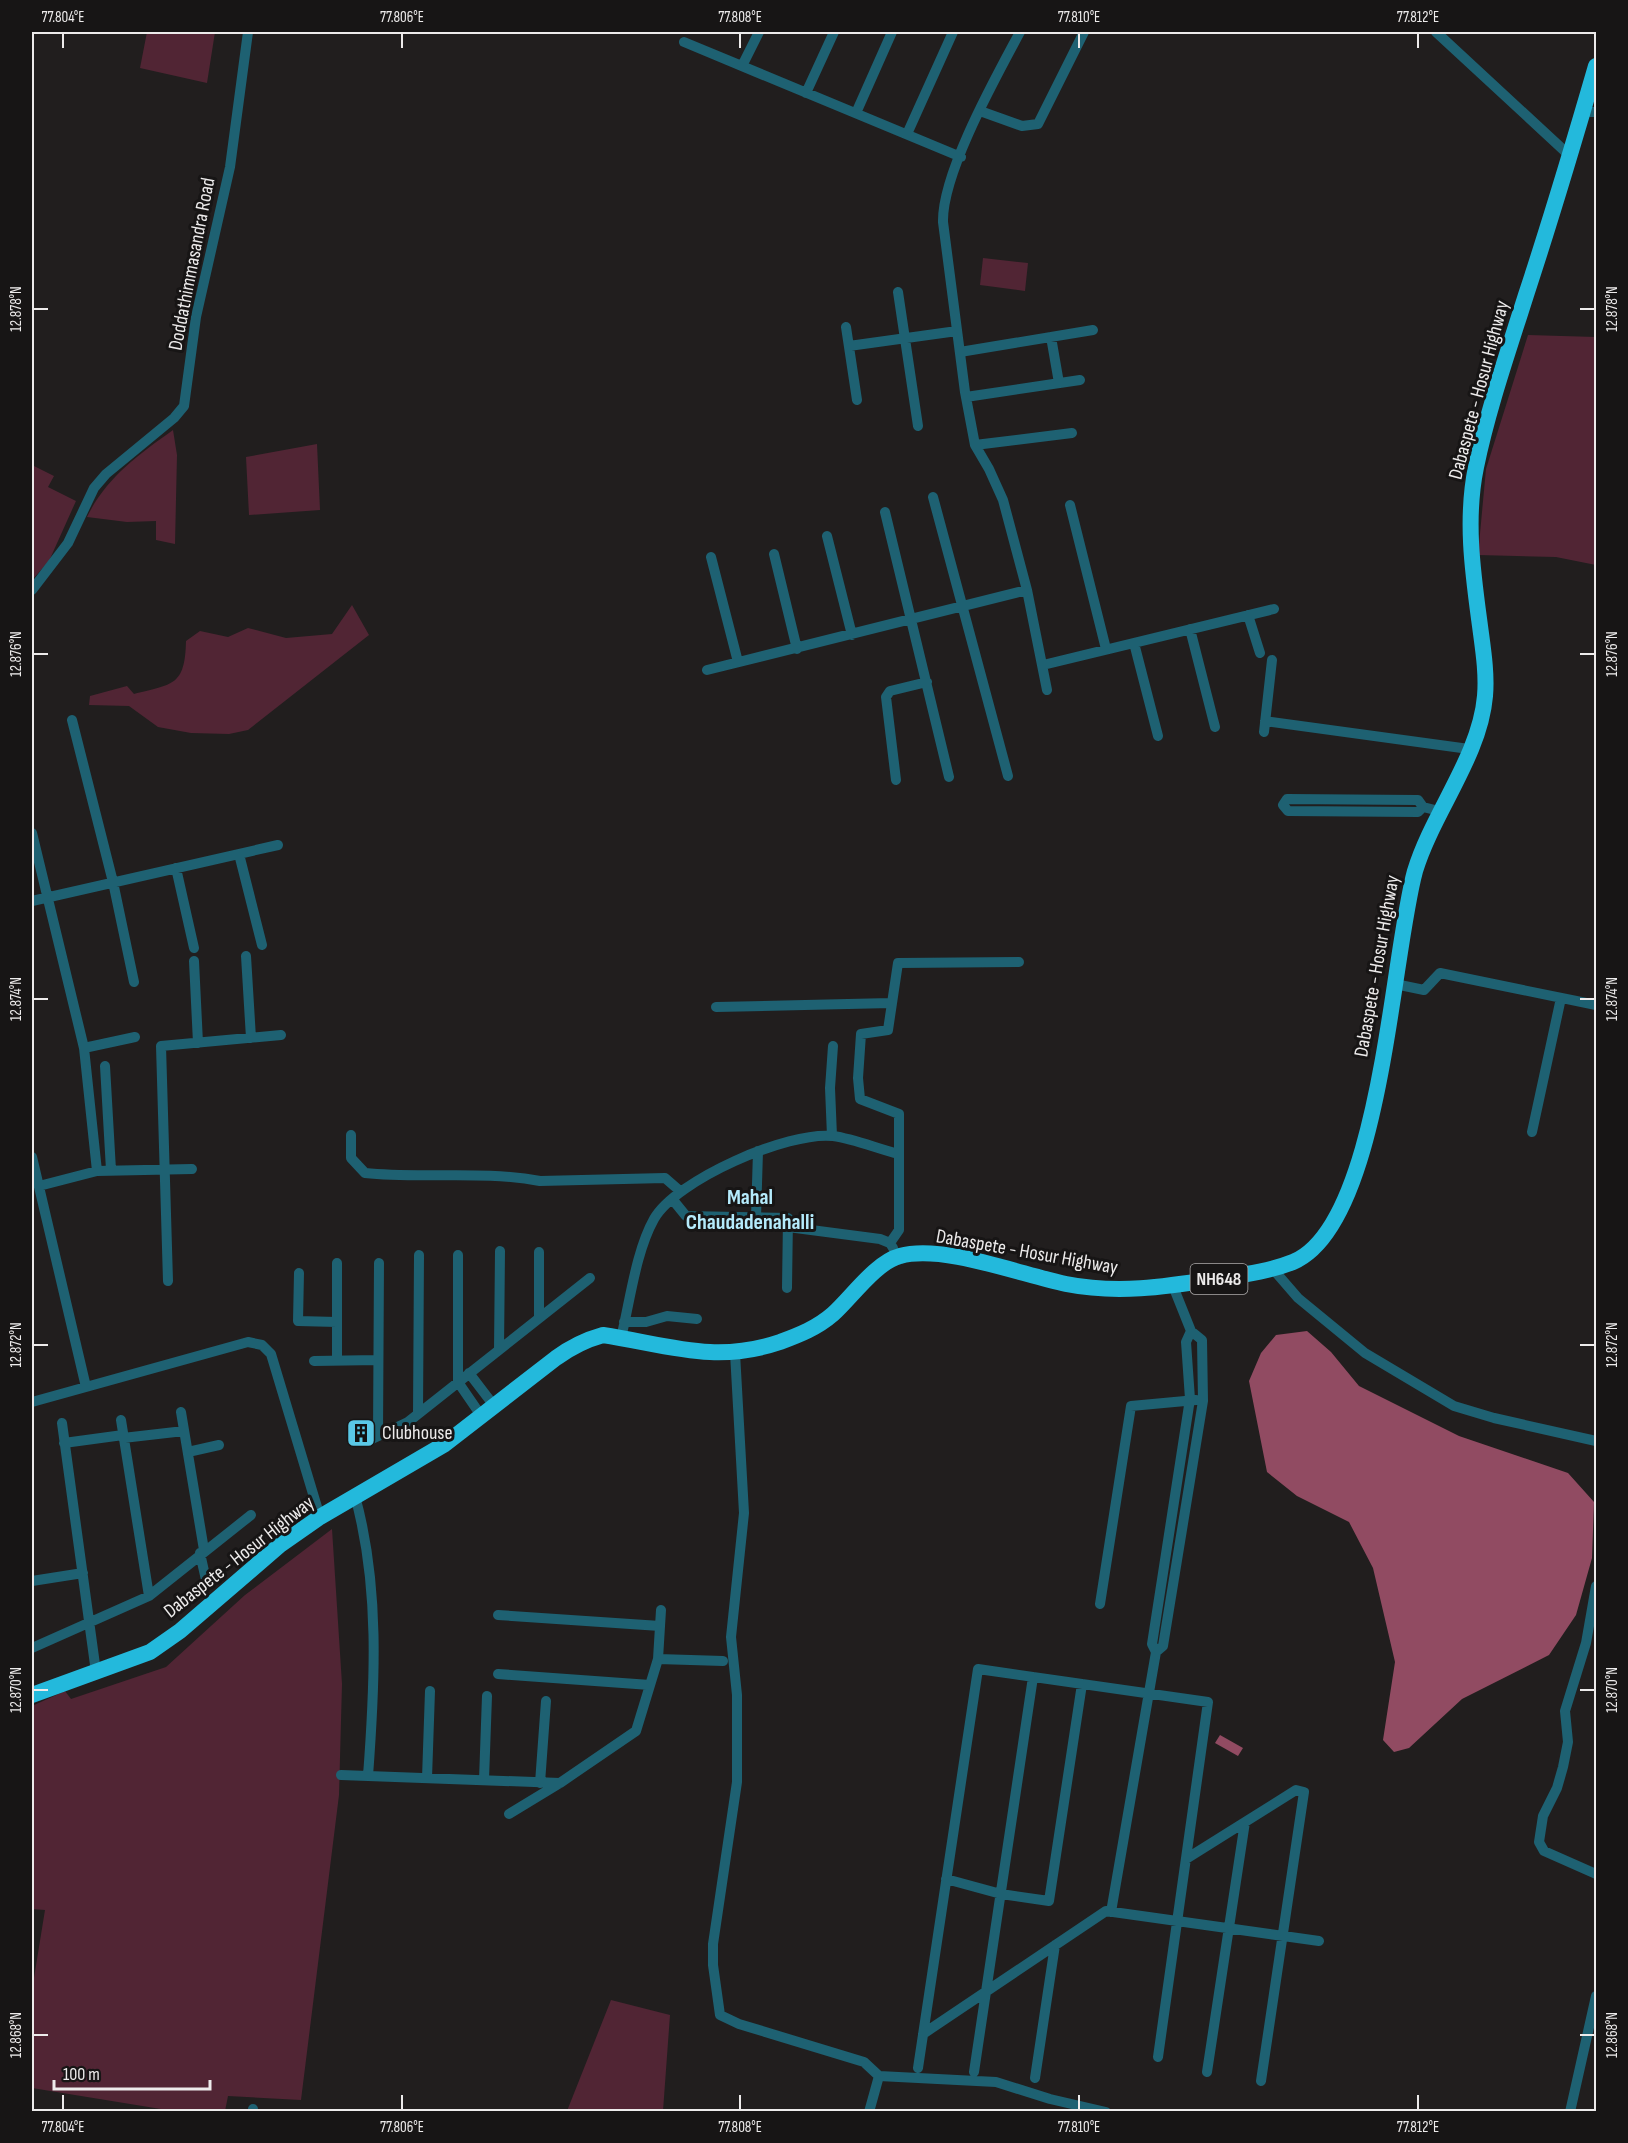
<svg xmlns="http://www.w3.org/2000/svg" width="1628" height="2143" font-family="'Sofia Sans Condensed',sans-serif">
<rect width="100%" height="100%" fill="#211e1e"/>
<path fill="#512534" d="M147,32H215L207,83L140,68Z
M983,258L1028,263L1025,291L980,285Z
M1528,335L1596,337V565L1556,557L1478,555L1486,469Z
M173,430L177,455L175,544L156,540V521L127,522L87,517C106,478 138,455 173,430Z
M317,444L320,510L249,515L246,457Z
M32,465L54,476L48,487L76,501L49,561L32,580Z
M352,605L369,635L248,730L229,734L191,733L158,727L129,706L89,705L90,696L127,686L134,694C173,684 185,686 186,641L200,631L228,637L248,628L286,638L332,634Z
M332,1529L342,1684L339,1795L301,2100L228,2096L225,2111H173L32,2088V1990L45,1910L32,1909V1706L65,1691L71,1699L166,1667L245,1595Z
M611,2000L670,2015L663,2111H567Z"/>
<path fill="#914b62" d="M1307,1331L1331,1352L1359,1386L1459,1436L1568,1473L1594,1502L1592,1558L1576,1615L1549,1655L1462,1699L1409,1748L1394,1752L1383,1740L1395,1662L1373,1568L1349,1522L1297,1496L1267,1472L1249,1381L1261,1353L1276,1335Z
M1220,1735L1243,1748L1238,1756L1215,1743Z"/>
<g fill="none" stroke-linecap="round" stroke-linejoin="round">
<path stroke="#1e6172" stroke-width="10" d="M1020,32C996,77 942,173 943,222L965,392L975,445L989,469L1003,500L1027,590L1047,690
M1436,32L1570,156
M684,42L961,157
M742,66L759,32
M806,93L834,32
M980,111L1022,126L1038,124L1084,32
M1583,112H1596
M856,113L892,32
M907,134L953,32
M898,292L918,426
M846,327L857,400
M1051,337L1059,383
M849,346L957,331
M960,352L1093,330
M966,397L1080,380
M975,445L1072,433
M933,497L1008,776
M1070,505L1106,649
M885,512L949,777
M827,536L852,635
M774,554L797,649
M711,557L738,662
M32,590L68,543L94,488L106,474L174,418L184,406L196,317L230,167L248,32
M1248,615L1260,653
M1190,629L1215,727
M1134,643L1158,736
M1043,665L1274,609
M707,670L1027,590
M72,720L113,882L134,982
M1265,721L1469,749
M1264,732L1272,660
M896,780L886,697L890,691L927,682
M1423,807L1418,812L1288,811L1283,805L1287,799L1418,800L1423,807L1439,811
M32,833L84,1048L97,1171
M239,854L262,945
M176,868L194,948
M32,901L278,845
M246,956L251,1038
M194,961L198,1043
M1395,984L1424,990L1440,973L1596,1005
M716,1007L891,1003
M84,1048L135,1037
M105,1066L111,1170
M1532,1132L1561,998
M351,1135V1158L365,1173C422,1179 483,1170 540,1181L665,1178L680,1191
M832,1136L830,1088L833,1046
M32,1157L86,1387
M39,1186L97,1171L192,1169
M673,1200L686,1216L788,1218L787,1288
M756,1217L758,1151
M788,1227L880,1239L890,1243L893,1248
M890,1243L899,1230V1114L860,1099L858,1078L861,1034L888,1030L898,963L1019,962
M539,1252V1318
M458,1255V1382L482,1417
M1272,1268L1298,1298L1365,1353L1454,1406L1494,1418L1596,1441
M299,1273L298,1321L337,1322
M168,1281L161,1046L281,1035
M624,1322H646L667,1316L697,1319
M621,1338C630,1301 636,1251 654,1219C676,1180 788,1131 833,1136C855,1139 878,1149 899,1154
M499,1350L500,1251
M735,1353L744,1513L731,1637L737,1695V1782L713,1944V1965L720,2015L739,2024L864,2062L879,2076L869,2112
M337,1360V1263
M314,1361L378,1360
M469,1373L495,1407
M32,1402L248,1342L262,1345L271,1354L320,1517
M181,1412L204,1550
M418,1414L419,1255
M121,1420L149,1596
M62,1423L96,1672
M378,1436L379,1263
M123,1438L184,1431
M372,1439L408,1422L590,1278
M64,1443L123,1435
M188,1452L219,1445
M355,1496C380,1586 375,1683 368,1776
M200,1553L206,1580
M32,1581L83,1573
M1596,1586L1586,1643L1565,1711L1568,1742L1563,1767L1557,1788L1543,1816L1539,1842L1544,1851L1596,1874
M1100,1604L1131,1406L1196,1400
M498,1615L660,1626
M32,1648L149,1596L251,1515
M1156,1652L1163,1646L1203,1401L1202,1340L1191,1331
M658,1659L723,1661
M498,1674L650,1685
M341,1775L560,1783
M427,1778L430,1691
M484,1780L487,1696
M540,1783L546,1701
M509,1814L560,1783L636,1731L658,1659L661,1610
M1186,1859L1296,1790L1304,1792L1261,2081
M946,1879L1001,1894L1049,1901L1082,1684
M1111,1912L1156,1652L1152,1644L1190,1399L1186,1342L1191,1331L1173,1286
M923,2034L1106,1911L1319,1941
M918,2068L978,1669L1208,1702L1158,2057
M974,2072L1033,1677
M1207,2072L1245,1822
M879,2076L996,2082L1050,2099L1106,2112
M1035,2078L1055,1945
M253,2112V2109
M1570,2112L1596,1996"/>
<path stroke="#23b9dc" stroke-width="16" d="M32,1695L150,1652L180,1631L280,1545L320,1517L445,1444L556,1358C571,1347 585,1340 603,1335C668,1345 715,1364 780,1342C799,1335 817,1328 833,1314C851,1298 876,1262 900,1256C943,1244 1022,1275 1066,1284C1117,1294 1164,1287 1215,1279C1241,1275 1268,1272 1293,1262C1381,1225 1391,958 1415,871C1433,812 1480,756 1485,696C1487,673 1483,649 1480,626C1473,574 1465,520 1476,467C1488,409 1508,352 1526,295C1551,219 1574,142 1596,66"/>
</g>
<path fill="none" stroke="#edebeb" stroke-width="2" d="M63,33V48M402,33V48M740,33V48M1079,33V48M1418,33V48M33,309H48M1580,309H1595M33,654H48M1580,654H1595M33,999H48M1580,999H1595M33,1345H48M1580,1345H1595M33,1690H48M1580,1690H1595M33,2035H48M1580,2035H1595M63,2095V2110M402,2095V2110M740,2095V2110M1079,2095V2110M1418,2095V2110"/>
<defs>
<g id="building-square" transform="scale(1.5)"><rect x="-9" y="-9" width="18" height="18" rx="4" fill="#5ac8e6" stroke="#171515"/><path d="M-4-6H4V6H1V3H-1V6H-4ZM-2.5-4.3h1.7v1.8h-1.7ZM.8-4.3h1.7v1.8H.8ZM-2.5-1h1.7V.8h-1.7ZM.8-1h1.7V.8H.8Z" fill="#111"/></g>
</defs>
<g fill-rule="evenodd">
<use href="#building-square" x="361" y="1433"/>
</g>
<g text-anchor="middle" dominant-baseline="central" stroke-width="6" stroke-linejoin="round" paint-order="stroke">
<rect fill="#171515" stroke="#adabab" stroke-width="1.5" x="1190.5" y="1264" width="57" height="30" rx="4.5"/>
<g font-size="18" font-weight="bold" fill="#edebeb">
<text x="1219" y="1279">NH648</text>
</g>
<g font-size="20" fill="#edebeb" stroke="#171515">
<text transform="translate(192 264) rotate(-79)">Doddathimmasandra Road</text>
<text transform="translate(1479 390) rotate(-75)">Dabaspete - Hosur Highway</text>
<text transform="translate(1377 966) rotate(-80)">Dabaspete - Hosur Highway</text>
<text transform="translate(1027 1252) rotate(10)">Dabaspete - Hosur Highway</text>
<text transform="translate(239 1557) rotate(-38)">Dabaspete - Hosur Highway</text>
</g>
<g font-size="20" fill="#edebeb" stroke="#171515" text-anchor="start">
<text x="382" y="1433">Clubhouse</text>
</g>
<g font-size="22" font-weight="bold" fill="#b5ebfc" stroke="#171515">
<text x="750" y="1197">Mahal<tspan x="750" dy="25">Chaudadenahalli</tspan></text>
</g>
</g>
<rect width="1628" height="2143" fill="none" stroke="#171515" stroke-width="66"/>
<path d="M54 2080v9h156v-9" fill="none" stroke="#edebeb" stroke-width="3"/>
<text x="63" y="2080" font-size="18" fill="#edebeb" stroke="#171515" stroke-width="4.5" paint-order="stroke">100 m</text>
<rect x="33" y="33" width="1562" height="2077" fill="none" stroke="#edebeb" stroke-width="2"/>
<g font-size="15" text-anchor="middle" fill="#edebeb">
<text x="63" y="22">77.804°E</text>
<text x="402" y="22">77.806°E</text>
<text x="740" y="22">77.808°E</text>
<text x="1079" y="22">77.810°E</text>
<text x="1418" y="22">77.812°E</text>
<text transform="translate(16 309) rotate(-90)" y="5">12.878°N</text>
<text transform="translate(1612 309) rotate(-90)" y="5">12.878°N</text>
<text transform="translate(16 654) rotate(-90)" y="5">12.876°N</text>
<text transform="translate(1612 654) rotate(-90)" y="5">12.876°N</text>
<text transform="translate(16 999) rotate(-90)" y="5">12.874°N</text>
<text transform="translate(1612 999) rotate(-90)" y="5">12.874°N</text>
<text transform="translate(16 1345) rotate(-90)" y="5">12.872°N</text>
<text transform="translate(1612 1345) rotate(-90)" y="5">12.872°N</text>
<text transform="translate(16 1690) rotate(-90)" y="5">12.870°N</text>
<text transform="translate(1612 1690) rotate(-90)" y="5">12.870°N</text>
<text transform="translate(16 2035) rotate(-90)" y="5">12.868°N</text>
<text transform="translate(1612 2035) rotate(-90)" y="5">12.868°N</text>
<text x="63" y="2132">77.804°E</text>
<text x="402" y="2132">77.806°E</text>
<text x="740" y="2132">77.808°E</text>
<text x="1079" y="2132">77.810°E</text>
<text x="1418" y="2132">77.812°E</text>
</g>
</svg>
